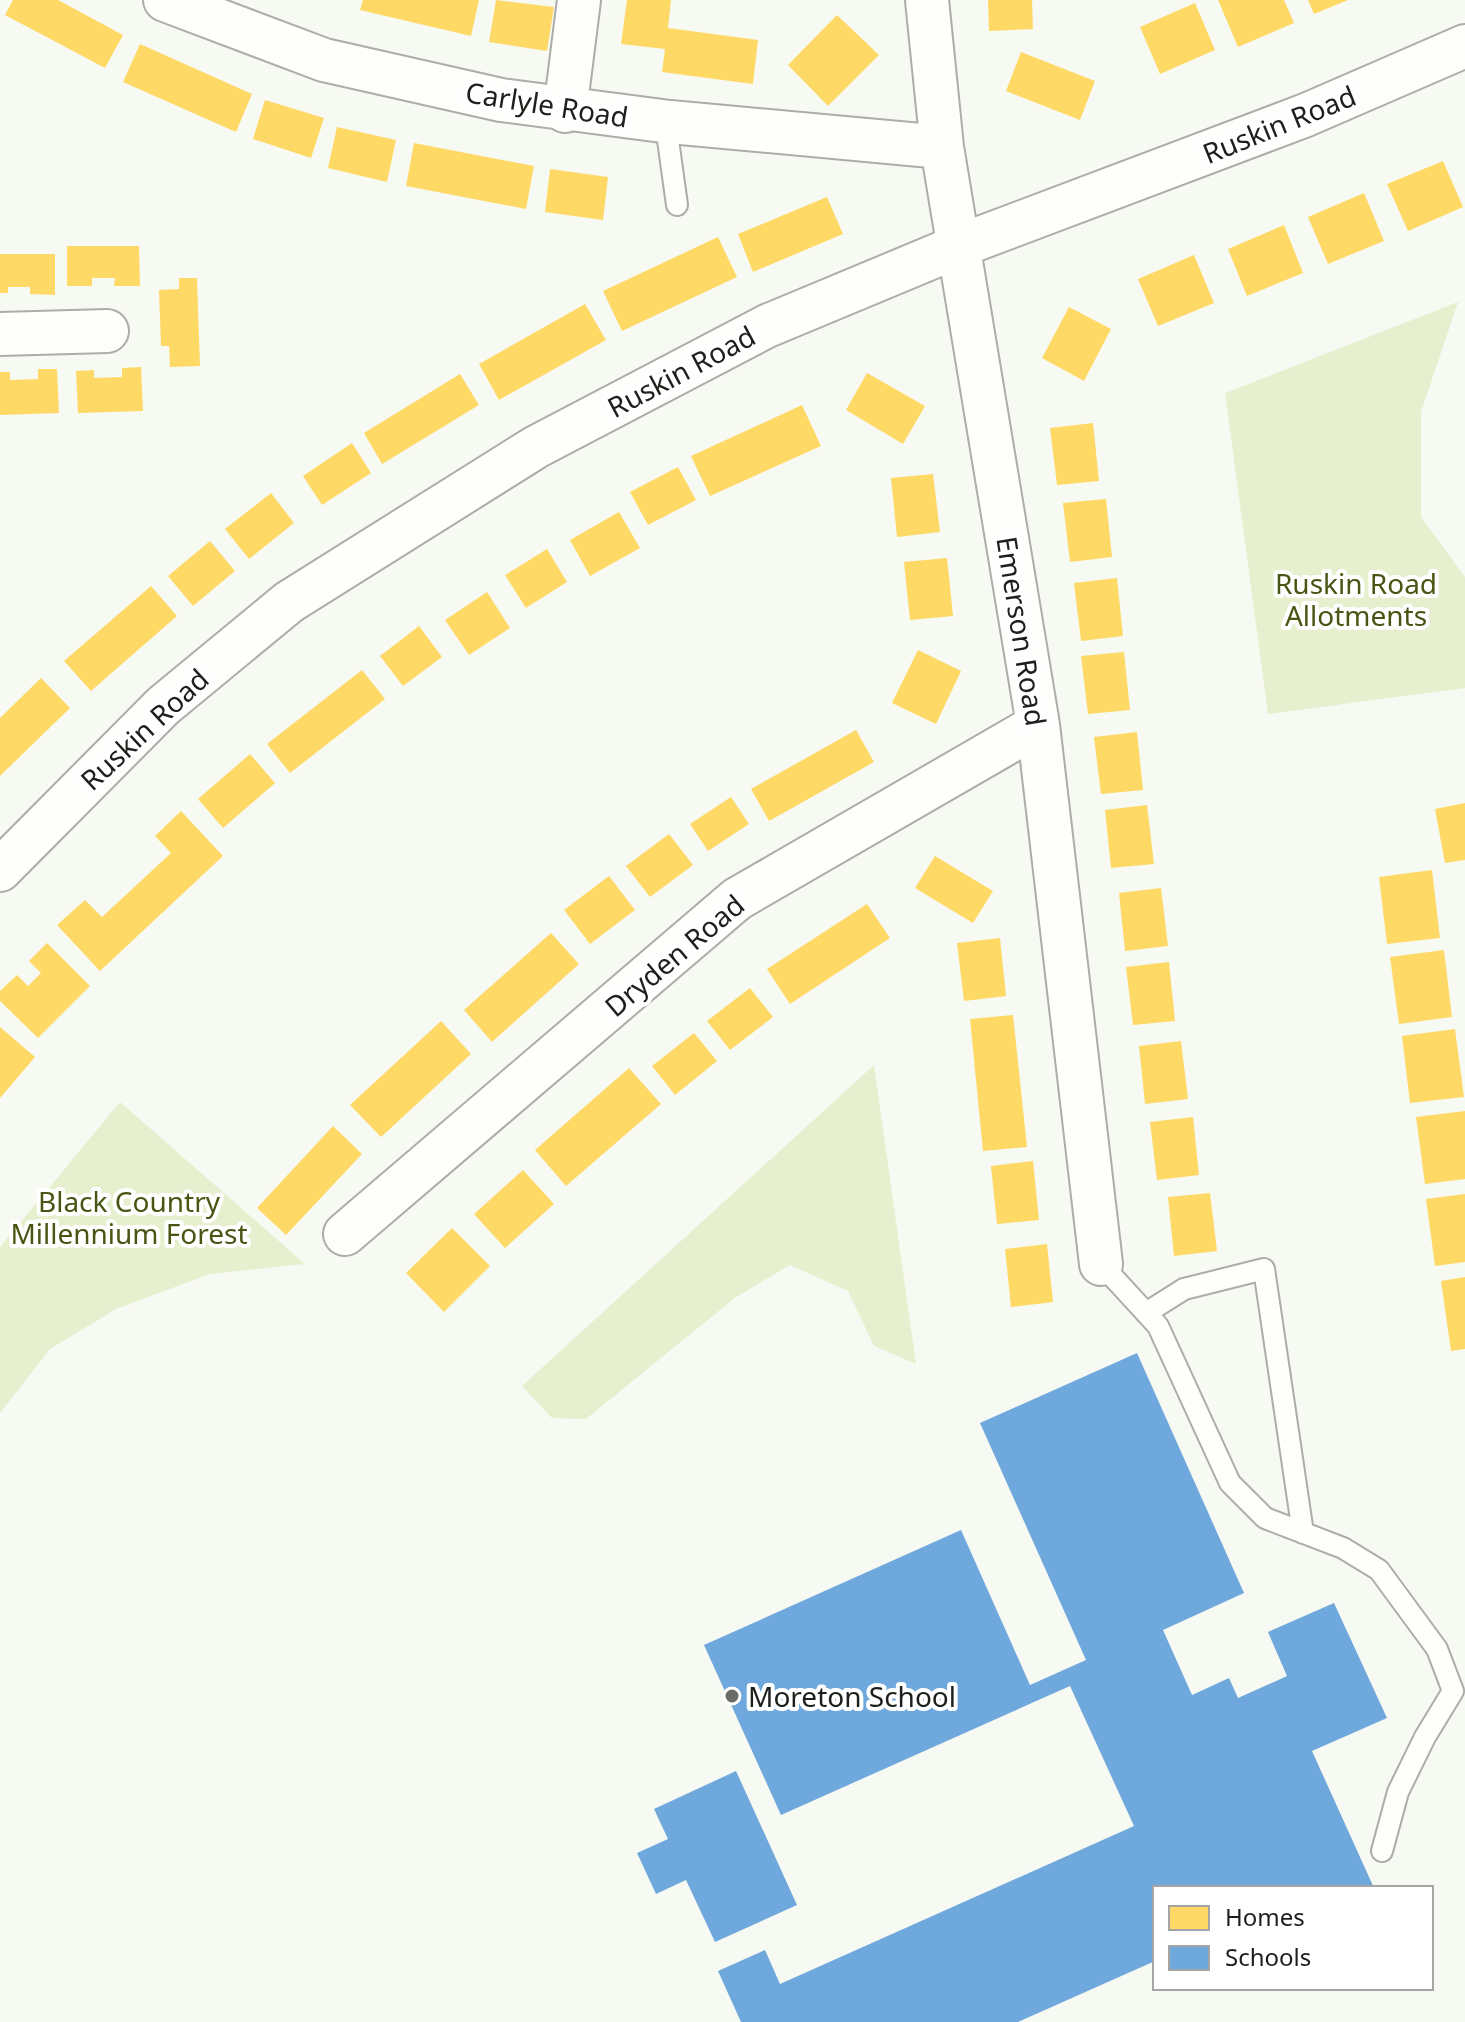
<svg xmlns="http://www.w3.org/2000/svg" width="1465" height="2022" font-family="'Noto Sans',sans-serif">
<rect width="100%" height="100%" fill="#f7f9f3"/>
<path fill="#e6f0cf" d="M1458,302L1421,412V517L1465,577V688L1268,714L1225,393Z
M874,1065L916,1364L874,1346L848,1291L790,1265L736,1297L586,1419L552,1418L522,1386Z
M120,1102L305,1264L210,1274L116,1309L50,1349L0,1413V1247Z"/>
<path fill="#ffd966" d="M13,0H58L123,35L105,68L5,15Z
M363,0H479L471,36L360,10Z
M496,0L554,7L547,51L489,42Z
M627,0H671L668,28L758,40L753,84L662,72L665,49L621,44Z
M988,0H1032L1033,29L989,31Z
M1218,0H1284L1294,23L1238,47Z
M1308,0H1348L1314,14Z
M1195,3L1215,50L1160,74L1140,27Z
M837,15L879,55L828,106L788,65Z
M140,44L252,94L236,132L123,82Z
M1021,52L1095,81L1080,120L1006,91Z
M265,100L324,118L311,158L253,139Z
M337,127L396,140L387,182L328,168Z
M414,143L534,166L526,209L406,186Z
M1443,161L1463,207L1408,231L1387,184Z
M550,169L608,177L603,220L545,212Z
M1364,193L1384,241L1328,264L1308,217Z
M827,197L843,234L753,272L738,234Z
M1284,225L1303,273L1247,296L1228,249Z
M718,237L737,277L622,331L603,291Z
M67,246H139L140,286H114L115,278H92V286H67Z
M0,254H55V295L30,294V287H8V293H0Z
M1194,255L1214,303L1158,326L1138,279Z
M179,278H197L200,366L170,367L169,346H161L159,290L179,289Z
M585,304L606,340L499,400L479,364Z
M1069,307L1111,329L1084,381L1042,358Z
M141,367L143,411L78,413L76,371L94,370V378L122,377V368Z
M38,369H57L59,413L0,415V372H10V380L38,379Z
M867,373L925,406L903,444L846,410Z
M460,374L479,405L382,464L364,433Z
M802,405L821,446L710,496L691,456Z
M1093,423L1099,481L1057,485L1050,428Z
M352,443L371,473L322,505L303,476Z
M678,467L696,500L648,525L630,492Z
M933,474L940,532L897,537L891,478Z
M271,493L294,523L249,559L225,529Z
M1106,499L1112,557L1070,562L1063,503Z
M619,512L640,548L590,576L570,540Z
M210,541L235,571L193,606L168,576Z
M547,549L567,582L526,608L505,575Z
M947,558L953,616L910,620L904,562Z
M1117,578L1123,636L1081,641L1074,583Z
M151,586L177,616L91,691L64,661Z
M487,592L510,628L469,655L445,620Z
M419,626L442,657L403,686L380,656Z
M918,650L961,671L936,724L892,703Z
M1124,652L1130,710L1088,714L1081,656Z
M362,670L385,699L290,773L267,744Z
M41,678L70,708L0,776V718Z
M856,730L874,762L769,821L751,789Z
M1137,732L1143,790L1101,794L1094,737Z
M250,754L275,783L223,828L198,799Z
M731,797L749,824L708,851L690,824Z
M1465,803V860L1445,863L1435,809Z
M1147,805L1154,864L1111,868L1105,810Z
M181,811L223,856L100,971L57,925L85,900L102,917L171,853L155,836Z
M669,834L693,865L650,897L626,866Z
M935,856L993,891L973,923L915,888Z
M1432,870L1440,938L1387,944L1379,877Z
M609,876L635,910L590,944L564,910Z
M1161,888L1168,946L1125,951L1119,893Z
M867,904L890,938L790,1004L767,969Z
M551,933L579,964L492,1042L464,1010Z
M1000,938L1006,996L964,1001L957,943Z
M47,943L90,986L38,1038L0,1001V991L17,975L28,986L41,973L29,961Z
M1444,950L1452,1017L1399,1024L1390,957Z
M1169,962L1175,1021L1133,1025L1126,967Z
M750,988L773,1017L730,1050L707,1021Z
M1013,1015L1027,1147L983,1151L970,1019Z
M441,1021L471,1054L381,1137L350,1105Z
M0,1027L35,1057L0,1098Z
M1455,1029L1464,1097L1410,1103L1402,1036Z
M694,1033L717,1061L675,1095L652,1066Z
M1181,1041L1188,1099L1145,1104L1139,1046Z
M629,1068L661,1104L566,1186L535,1150Z
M1465,1111V1179L1425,1184L1416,1117Z
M1193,1117L1199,1175L1157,1180L1150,1122Z
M333,1126L362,1154L286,1235L257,1208Z
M1033,1161L1039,1220L997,1224L991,1166Z
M523,1170L554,1204L505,1248L474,1214Z
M1210,1193L1217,1251L1174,1256L1168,1197Z
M1465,1194V1262L1435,1266L1426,1199Z
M452,1228L490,1266L444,1312L406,1273Z
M1047,1244L1053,1302L1011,1307L1005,1249Z
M1465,1277V1349L1451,1351L1441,1281Z"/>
<path fill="#6fa8dc" d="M1137,1353L1244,1593L1163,1630L1192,1695L1229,1678L1238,1698L1287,1676L1268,1632L1334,1603L1387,1718L1312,1751L1374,1888H1155V1961L1018,2022H741L718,1971L765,1950L780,1984L1134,1826L1070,1686L781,1815L704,1645L961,1530L1030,1685L1086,1660L980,1423Z
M736,1771L797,1905L715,1942L686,1880L656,1894L637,1853L668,1839L654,1809Z"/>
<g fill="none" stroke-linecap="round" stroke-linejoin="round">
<g stroke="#acada9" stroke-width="24">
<path id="lane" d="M670,122L668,140L677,205
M1101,1264L1158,1326L1230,1483L1265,1518L1343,1548L1379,1570L1437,1649L1453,1691L1425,1737L1398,1792L1382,1851
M1146,1313L1184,1289L1264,1269L1303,1533"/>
</g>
<g stroke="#acada9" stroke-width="46">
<path id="street" d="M165,0L324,60L501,100L670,122L942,147
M927,0L942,147L1038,725L1101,1264
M565,111L579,0
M0,334L107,331
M0,870L163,706L289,602L536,447L767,326L959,246L1306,115L1465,46
M345,1234L737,899L1038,725"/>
</g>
<use href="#lane" stroke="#fefefd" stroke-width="20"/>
<use href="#street" stroke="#fefefd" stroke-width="42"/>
</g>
<circle fill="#696b67" stroke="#fff" stroke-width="3" cx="732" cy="1696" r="8"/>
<g text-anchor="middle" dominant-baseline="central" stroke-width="8" stroke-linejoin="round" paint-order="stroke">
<g font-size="28" fill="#1d1f1b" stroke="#fff">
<text transform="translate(547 104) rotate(9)">Carlyle Road</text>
<text transform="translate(1279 124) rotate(-22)">Ruskin Road</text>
<text transform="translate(681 371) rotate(-28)">Ruskin Road</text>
<text transform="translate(1022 631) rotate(81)">Emerson Road</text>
<text transform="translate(144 729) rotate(-43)">Ruskin Road</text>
<text transform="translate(674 955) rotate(-40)">Dryden Road</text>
</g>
<g font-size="28" fill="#485614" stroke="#fff">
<text x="1356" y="583">Ruskin Road<tspan x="1356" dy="32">Allotments</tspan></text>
<text x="129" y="1201">Black Country<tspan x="129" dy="32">Millennium Forest</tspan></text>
</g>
<g font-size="28" fill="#1d1f1b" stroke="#fff" text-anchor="start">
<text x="748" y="1696">Moreton School</text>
</g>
</g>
<rect x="1153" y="1886" width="280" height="104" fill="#ffffff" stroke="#a5a5a4" stroke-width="2"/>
<rect x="1169" y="1906" width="40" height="24" fill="#ffd966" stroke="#a5a5a4" stroke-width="2"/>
<text x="1225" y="1926" font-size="24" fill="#1d1f1b">Homes</text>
<rect x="1169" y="1946" width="40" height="24" fill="#6fa8dc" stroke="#a5a5a4" stroke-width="2"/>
<text x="1225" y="1966" font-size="24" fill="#1d1f1b">Schools</text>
</svg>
